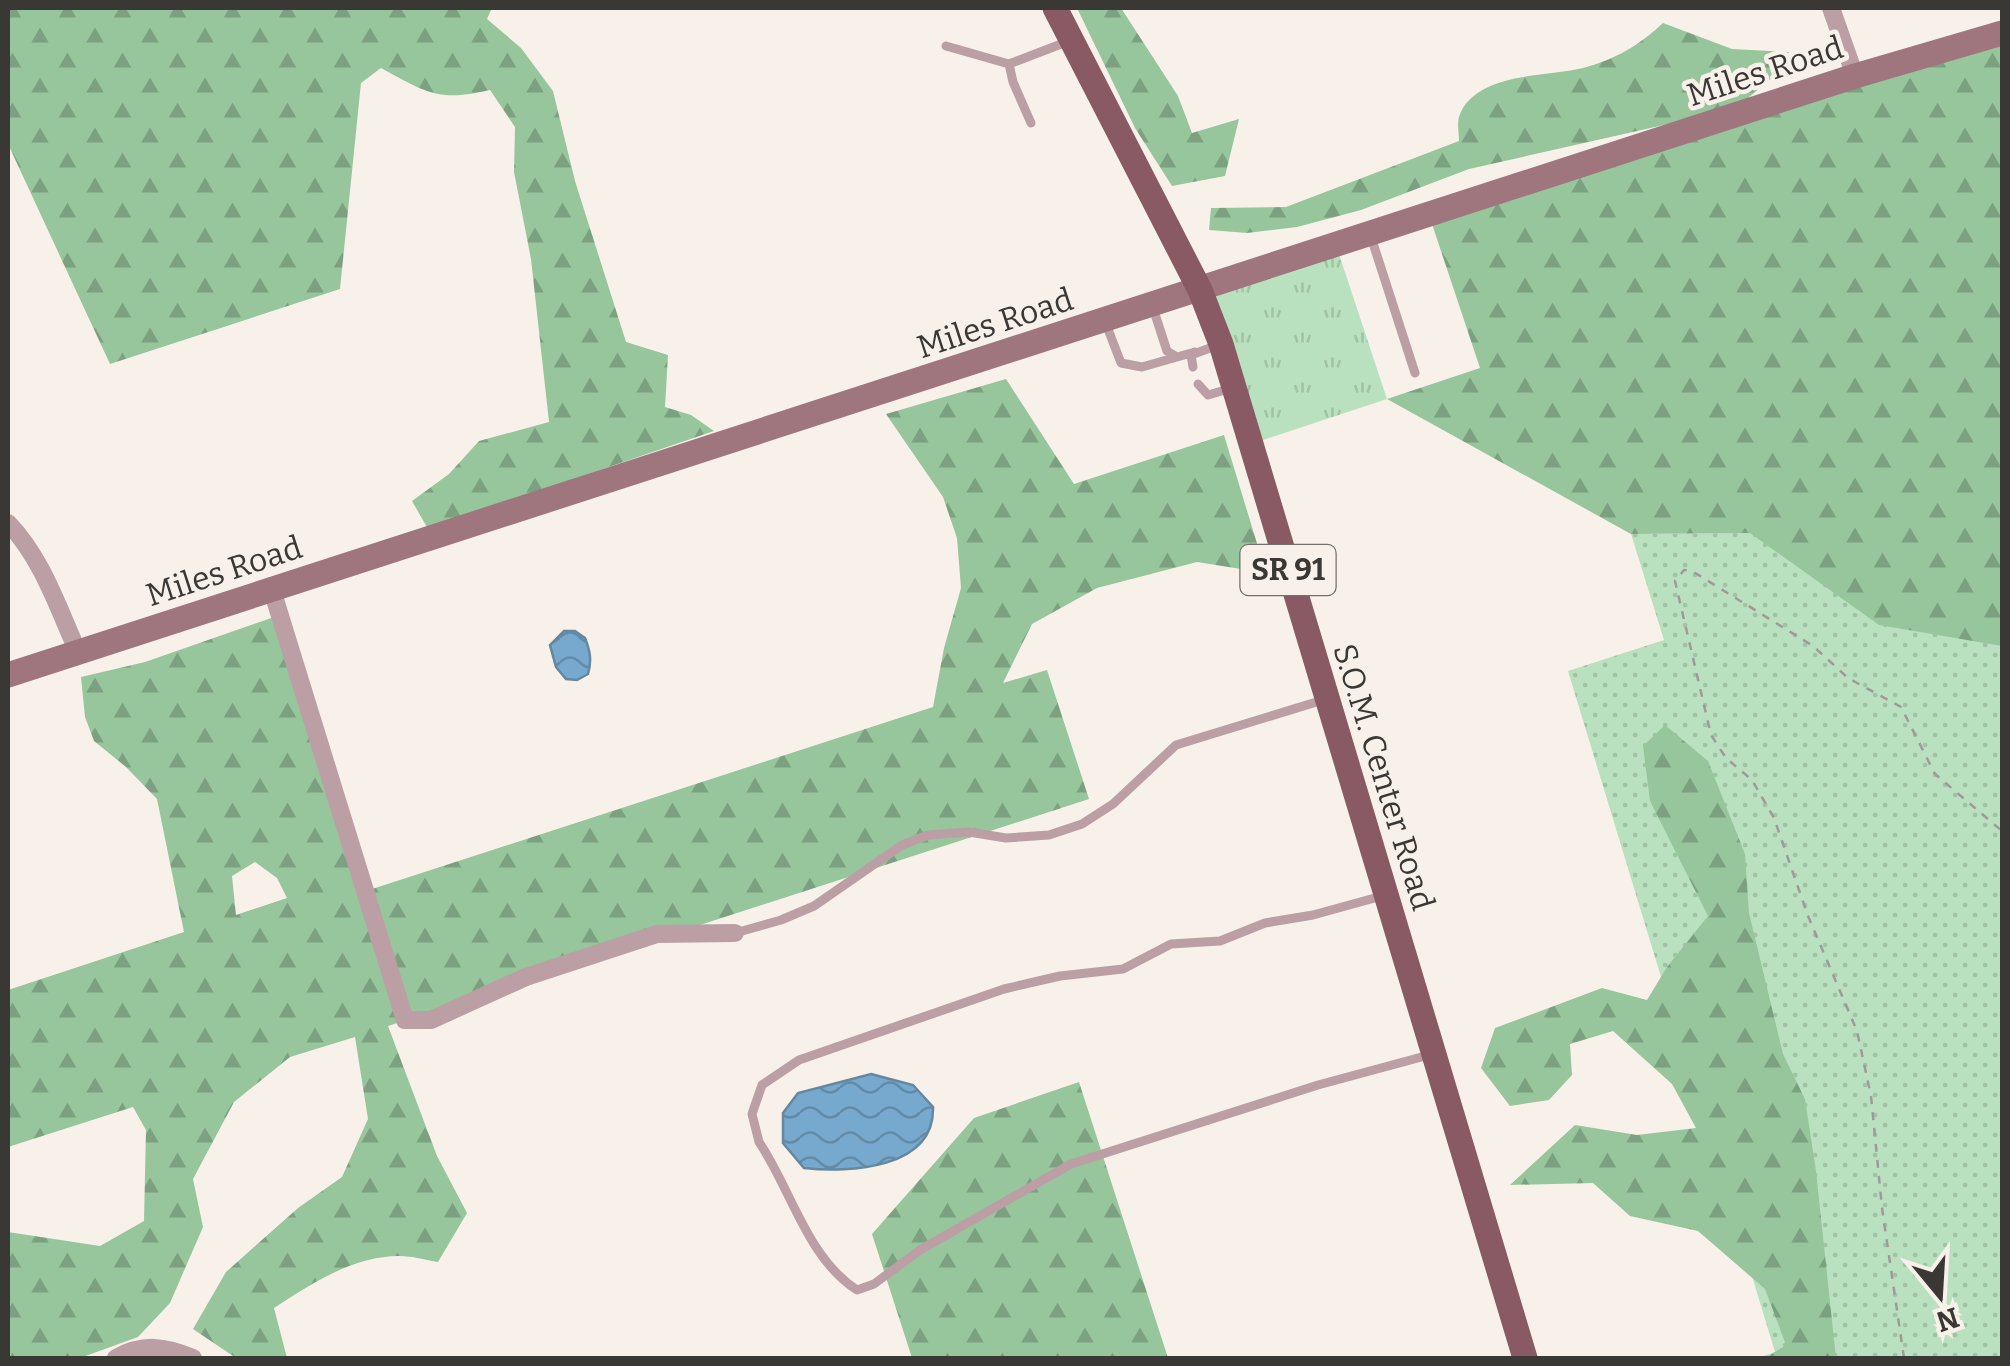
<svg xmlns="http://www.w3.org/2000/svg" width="2010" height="1366" font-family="Bitter,serif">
<defs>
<pattern id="grass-dots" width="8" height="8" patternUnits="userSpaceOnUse" patternTransform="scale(2.5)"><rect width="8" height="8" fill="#bae1bf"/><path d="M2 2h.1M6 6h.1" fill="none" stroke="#a1c2a5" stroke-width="1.8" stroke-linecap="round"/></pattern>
<pattern id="forest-firs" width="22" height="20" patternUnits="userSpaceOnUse" patternTransform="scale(2.5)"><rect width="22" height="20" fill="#97c59c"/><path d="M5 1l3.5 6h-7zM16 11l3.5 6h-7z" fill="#7ca180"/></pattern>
<pattern id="park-tufts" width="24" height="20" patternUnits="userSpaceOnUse" patternTransform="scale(2.5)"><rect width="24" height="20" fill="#bae1bf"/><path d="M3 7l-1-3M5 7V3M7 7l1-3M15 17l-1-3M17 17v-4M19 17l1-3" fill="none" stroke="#a1c2a5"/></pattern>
<pattern id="water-waves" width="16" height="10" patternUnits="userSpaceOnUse" patternTransform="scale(2.5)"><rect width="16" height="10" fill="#77a9ce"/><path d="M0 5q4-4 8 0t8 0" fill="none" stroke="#638ba8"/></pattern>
</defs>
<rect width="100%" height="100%" fill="#f8f1ea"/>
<path fill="url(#grass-dots)" d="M2002,530V1358H1758L1775,1352L1568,671L1664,640L1631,534Z"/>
<path fill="url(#forest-firs)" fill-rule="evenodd" d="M8,8H492L487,19L521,48L553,91L575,181L626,342L668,355L665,407L691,415L714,431L428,529L412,501L449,474L479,441L549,422L531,259L514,172L515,127L490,90C438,102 427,93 381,68L361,83L340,289L110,364L8,144Z
M1077,8H1121L1178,96L1192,133L1239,119L1225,176L1172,186L1135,128Z
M1663,23L1732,49L1789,52L1773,77L1735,109L1469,169L1361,210L1297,227L1247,233L1209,230L1211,208L1286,207L1459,141C1459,134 1457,124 1459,117C1474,72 1547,77 1583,68C1616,59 1638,46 1663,23Z
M2002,32V646L1879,625L1750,533L1631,534L1387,399L1480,368L1429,215Z
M1006,379L1074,484L1224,435L1266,573L1197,562L1097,588L1032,624L1003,683L1047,670L1089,799L388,1026L437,1156L467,1213L438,1262C426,1260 412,1256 399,1256C353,1256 311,1284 274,1308L287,1358H236L193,1329L226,1272L298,1208L342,1177L368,1119L355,1037L290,1057L234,1102L193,1179L203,1227L170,1303L138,1337L80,1358H8V1232L100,1246L144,1221L146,1130L133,1107L8,1147V990L184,932L157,799L126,767L94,741L85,717L81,677L145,662L280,615L366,891L933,707L944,648L961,588L957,538L943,497L886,414ZM255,862L277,878L287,898L236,915L232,876Z
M1665,725L1708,761L1745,854L1749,913L1783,1054L1805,1099L1816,1171L1836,1358H1765L1786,1345L1765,1289L1698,1231L1630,1216L1593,1183L1510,1185L1575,1125L1637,1135L1696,1128L1672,1084L1613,1031L1570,1044L1572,1075L1549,1100L1510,1106L1481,1068L1495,1028L1602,988L1647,1000L1667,967L1708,916L1650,801L1643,746Z
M1079,1082L1168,1358H912L872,1234L974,1118Z"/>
<path fill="url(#park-tufts)" d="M1336,245L1387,399L1251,444L1200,290Z"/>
<path fill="url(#water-waves)" stroke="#6587a0" stroke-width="2.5" d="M564,631H575L585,638C590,651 592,660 588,674L577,680L566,679L556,667L550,645Z
M871,1074L913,1085L933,1107C935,1169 849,1173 804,1168L783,1143V1113L798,1093Z"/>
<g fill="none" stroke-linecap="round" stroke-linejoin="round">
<path stroke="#9f9a95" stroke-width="2.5" stroke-dasharray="8 8" stroke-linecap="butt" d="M1904,1358L1882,1208L1871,1096L1857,1031L1808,916L1774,818L1752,780L1726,758L1711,735L1675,581L1684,570L1692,571L1813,646L1848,678L1901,707L1935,774L2002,831"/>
<path stroke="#bb9fa4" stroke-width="9" d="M946,46L1009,64L1069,41
M1009,64L1013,82L1031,123
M1371,237L1415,373
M1153,308L1167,351L1177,357L1195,352
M1106,324L1121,363L1142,367L1177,357
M1193,367L1191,355L1218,345
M1198,384L1208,395L1232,388
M1382,896L1313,915L1265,923L1220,941L1171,944L1123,969L1060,976L1004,989L799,1060L762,1085L752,1114L759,1142C791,1189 807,1258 857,1290L874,1284L920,1250L1071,1164L1318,1085L1429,1055
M735,933L781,920L814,906L902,845L928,835L969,832L1006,838L1049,835L1082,824L1113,804L1176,745L1323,700"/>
<path stroke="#bb9fa4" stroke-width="18" d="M1831,8L1855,76
M8,523C42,558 58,608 78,652
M272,590L405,1020H431L526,977L657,934L735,933
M116,1358C143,1343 165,1346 193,1358"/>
<path stroke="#9f767e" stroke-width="25" d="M8,675L1855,76L2002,33"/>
<path stroke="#895964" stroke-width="25" d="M1055,8L1200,290L1221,344L1525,1358"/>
</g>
<g text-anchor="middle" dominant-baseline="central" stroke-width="9" stroke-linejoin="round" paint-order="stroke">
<rect fill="#f8f1ea" stroke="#73706b" stroke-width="2.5" x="1240.5" y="545" width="95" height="50" rx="8"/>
<g font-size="30" font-weight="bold" fill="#3a3835">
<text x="1288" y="570">SR 91</text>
</g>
<g font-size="32" fill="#3a3835" stroke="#f8f1ea">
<text transform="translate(1765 71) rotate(-18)">Miles Road</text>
<text transform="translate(995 323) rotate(-18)">Miles Road</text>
<text transform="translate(224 571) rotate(-18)">Miles Road</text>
<text transform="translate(1384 777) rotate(73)">S.O.M. Center Road</text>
</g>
</g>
<rect width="2010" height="1366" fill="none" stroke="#3a3835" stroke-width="20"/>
<g transform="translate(1940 1296) rotate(162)" stroke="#f8f1ea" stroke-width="8" paint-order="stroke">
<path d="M0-8L18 38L0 25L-18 38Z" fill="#3a3835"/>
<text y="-15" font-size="28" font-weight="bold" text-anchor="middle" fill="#3a3835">N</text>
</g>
</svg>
